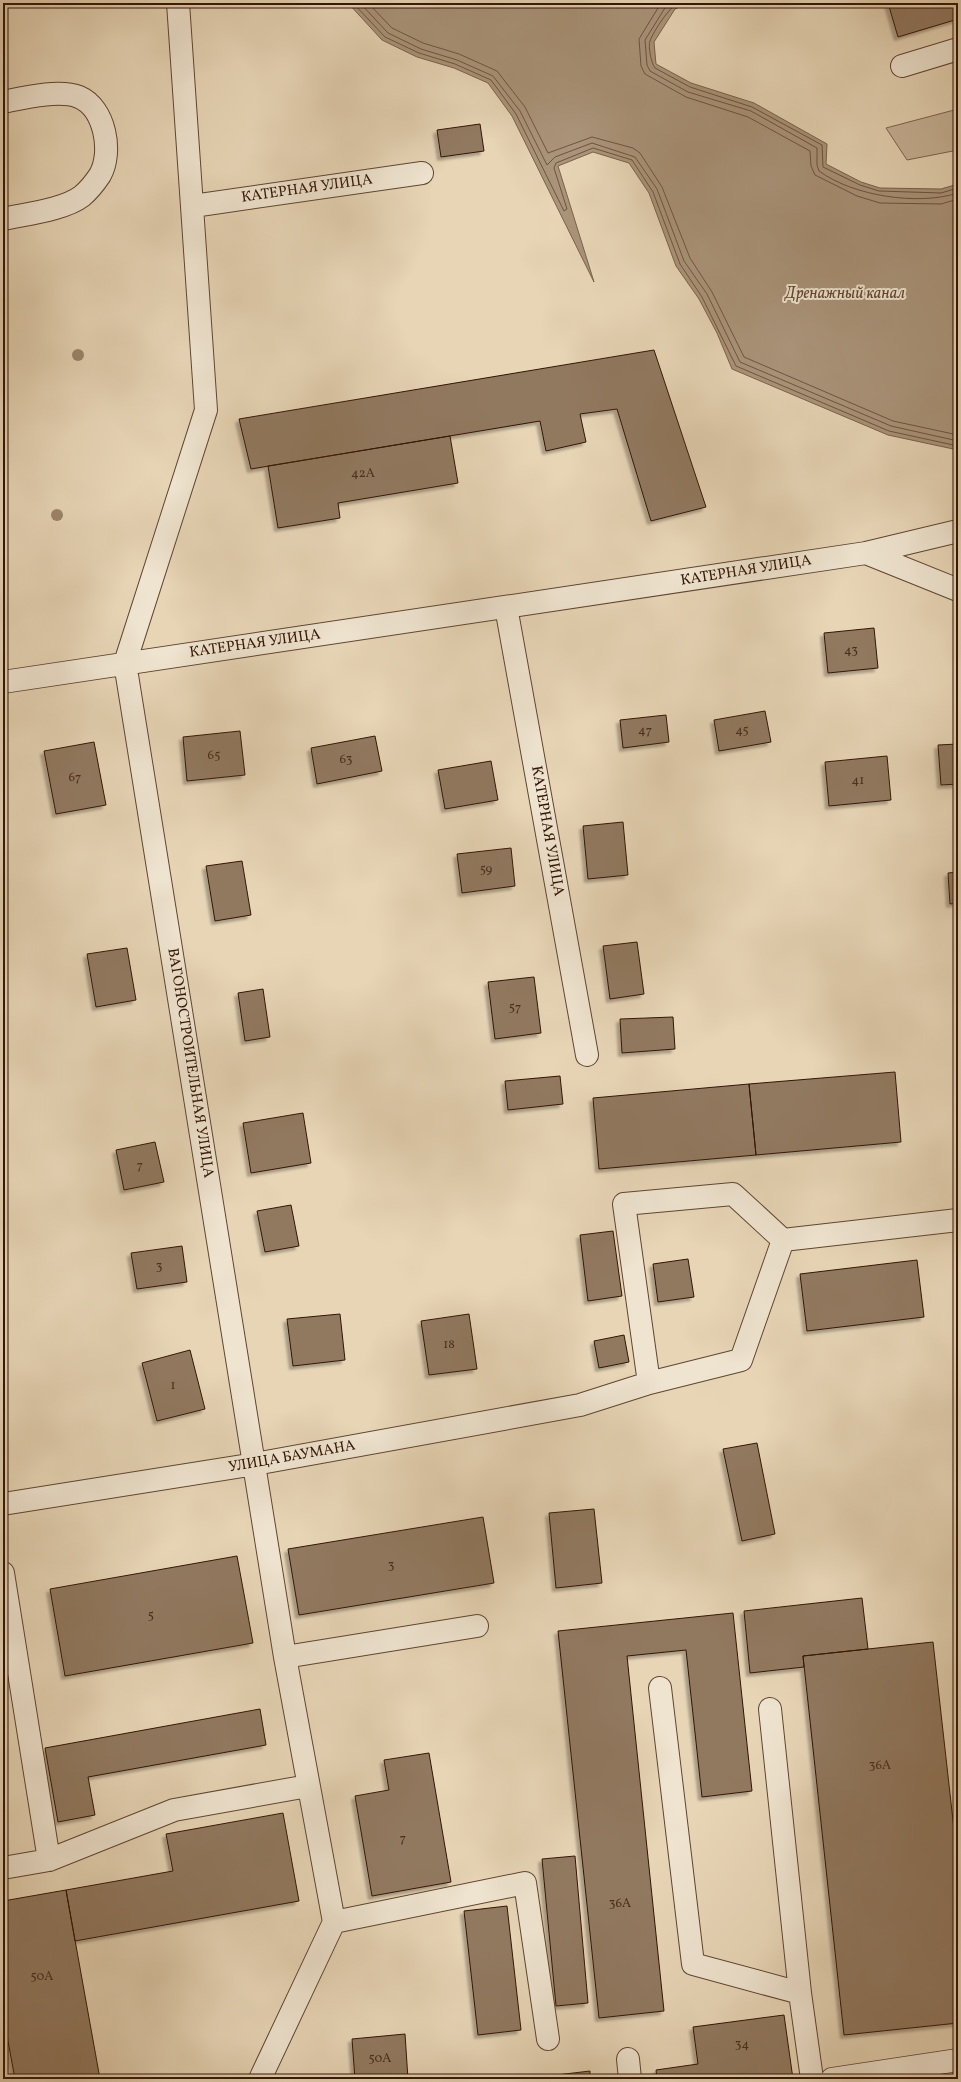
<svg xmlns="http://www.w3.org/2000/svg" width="961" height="2082" font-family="Vollkorn,serif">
<defs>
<filter id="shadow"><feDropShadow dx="-3.5" dy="3.5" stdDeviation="1" flood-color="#0004"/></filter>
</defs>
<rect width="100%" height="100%" fill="#e7d5b6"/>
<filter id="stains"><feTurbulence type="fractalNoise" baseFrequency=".005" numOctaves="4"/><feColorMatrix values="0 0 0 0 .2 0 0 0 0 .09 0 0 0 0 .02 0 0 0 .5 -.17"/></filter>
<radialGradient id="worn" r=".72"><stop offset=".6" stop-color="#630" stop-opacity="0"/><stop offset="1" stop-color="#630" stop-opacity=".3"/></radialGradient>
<path fill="#c8b498" stroke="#7e644e" d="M958,109V150L907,160L886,128Z"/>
<path fill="#aa947a" stroke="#7a614b" d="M348,3H688L675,9L654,42L656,64L691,83L754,103L827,144L826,164L861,182L880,188L941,189L958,184V450L888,435L732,369L717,333L699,299L676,266L649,193L629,163L593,152L558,166L594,282L512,116L488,83L454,68L417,57L382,40Z"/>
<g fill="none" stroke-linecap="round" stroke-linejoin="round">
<path stroke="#6e5440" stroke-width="1" d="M353,3L385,37L419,53L455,64L491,80L516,114L564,211L567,209L554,168L556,163L593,148L632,160L653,192L680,264L702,297L736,366L889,431L958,446
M360,3L388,33L421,49L457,60L493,76L520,111L547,165L555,157L592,143L635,157L657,189L684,261L707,294L740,362L891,426L958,441
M368,3L392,28L423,43L459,54L497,71L525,107L548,153L592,137L633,148L640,153L662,187L690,258L712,292L744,357L893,421L958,435
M661,3L639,39L641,66L645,74L686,97L748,117L810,151L811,166L815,175L857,196L880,203L941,204L958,199
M668,3L645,40L647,65L650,71L688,92L751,111L817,148V165L819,171C853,196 918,206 958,193
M678,3C670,6 653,32 650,41C648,46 651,63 655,68L690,87L752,107L822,145L823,167L860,185L879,191L941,193L958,188"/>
</g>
<path fill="#917961" stroke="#331505" filter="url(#shadow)" d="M888,3H958V19L898,37Z
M480,124L484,151L441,157L437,130Z
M654,350L706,507L651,521L617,409L580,414L586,442L546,451L540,421L251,469L239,419Z
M450,436L458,483L338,503L340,518L278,528L268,466Z
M874,628L878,668L828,673L824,633Z
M765,711L771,742L719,751L714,720Z
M666,715L669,742L623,748L620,720Z
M240,731L245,775L187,781L183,737Z
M375,736L382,771L317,784L311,748Z
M94,742L106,805L56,814L44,751Z
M958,744V784L941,785L938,745Z
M887,756L891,800L829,806L825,762Z
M491,761L498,800L445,809L438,770Z
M623,822L628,875L588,879L583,826Z
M511,848L515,886L462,893L457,854Z
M242,861L251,915L215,921L206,866Z
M958,872V903L950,904L948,873Z
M637,942L644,994L610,999L603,946Z
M127,948L136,1000L96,1007L87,954Z
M534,977L541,1033L495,1039L488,982Z
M263,989L270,1037L245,1041L238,993Z
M673,1017L675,1049L622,1053L620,1019Z
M895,1072L901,1142L756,1155L749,1084Z
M560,1076L563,1104L508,1110L505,1081Z
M749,1084L756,1155L599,1169L593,1098Z
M303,1113L311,1163L251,1173L243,1123Z
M155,1142L164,1182L124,1190L116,1150Z
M291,1205L299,1246L265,1252L257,1211Z
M613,1231L622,1296L588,1301L580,1235Z
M182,1246L187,1282L137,1289L131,1253Z
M688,1259L694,1297L658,1302L653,1264Z
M917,1260L924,1317L807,1331L800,1274Z
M340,1314L345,1360L293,1366L287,1319Z
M469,1314L477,1369L429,1375L421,1321Z
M624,1335L629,1362L599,1368L594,1341Z
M190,1350L205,1409L157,1421L142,1363Z
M757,1443L775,1534L742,1541L723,1449Z
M594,1509L602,1583L556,1588L549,1513Z
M483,1517L494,1583L299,1615L288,1549Z
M237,1556L253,1643L65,1676L50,1589Z
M862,1598L868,1649L803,1656L804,1667L750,1673L744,1611Z
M733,1613L752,1791L702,1797L686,1650L627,1656L664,2011L599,2018L558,1631Z
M933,1642L958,1865V2023L844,2035L803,1656Z
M260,1709L266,1745L88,1777L95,1815L58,1822L45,1748Z
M429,1753L451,1882L372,1896L355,1796L389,1790L384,1760Z
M283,1813L299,1901L75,1941L66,1890L173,1871L166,1834Z
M575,1856L588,2003L556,2006L542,1859Z
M66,1890L100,2079H15L3,2014V1901Z
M507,1906L521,2030L478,2035L464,1911Z
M784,2015L793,2079H657L656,2070L698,2064L693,2027Z
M405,2034L408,2079H355L352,2039Z
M590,2071V2079H523Z"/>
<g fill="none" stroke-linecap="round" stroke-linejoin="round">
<g stroke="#604531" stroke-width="24">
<path id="minor" d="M178,3L206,410L125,663L285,1657L334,1922L525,1883L548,2039
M902,66L958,49
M3,102C23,98 59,89 79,97C105,108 113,152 100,175C96,181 88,191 82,196C64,210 25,214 3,219
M193,206L422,173
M866,553L958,531
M506,607L587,1055
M3,682L866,553L958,590
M649,1383L624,1204L733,1194L783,1240
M3,1504L255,1464L580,1405L649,1383L741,1360L783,1240L958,1220
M3,1573L49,1860L3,1868
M285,1657L477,1626
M660,1688L693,1964L800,1993L812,2079
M770,1709L800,1993
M49,1860L174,1810L308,1786
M628,2059L630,2079
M260,2079L334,1922
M832,2079L958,2060"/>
</g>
<use href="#minor" stroke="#efe4d0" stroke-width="22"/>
</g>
<g fill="#9d866d">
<circle cx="78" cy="355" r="6"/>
<circle cx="57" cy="515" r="6"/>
</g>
<g text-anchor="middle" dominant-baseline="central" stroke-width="4" stroke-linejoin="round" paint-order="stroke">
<g font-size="13" fill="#4a2e1c">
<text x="363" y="474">42А</text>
<text x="851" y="651">43</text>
<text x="645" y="731">47</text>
<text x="742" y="731">45</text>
<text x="214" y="756">65</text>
<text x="346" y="760">63</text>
<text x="75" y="778">67</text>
<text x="858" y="781">41</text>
<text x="486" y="870">59</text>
<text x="515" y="1008">57</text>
<text x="140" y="1166">7</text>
<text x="159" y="1267">3</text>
<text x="449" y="1345">18</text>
<text x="173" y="1386">1</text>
<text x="391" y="1566">3</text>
<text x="151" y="1616">5</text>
<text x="880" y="1766">36А</text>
<text x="403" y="1839">7</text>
<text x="620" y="1904">36А</text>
<text x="42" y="1977">50А</text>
<text x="742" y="2045">34</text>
<text x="380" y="2059">50А</text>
</g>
<g font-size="15" fill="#331505" stroke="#efe4d0">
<text transform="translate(307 189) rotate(-8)">КАТЕРНАЯ УЛИЦА</text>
<text transform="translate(746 571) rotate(-9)">КАТЕРНАЯ УЛИЦА</text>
<text transform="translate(255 644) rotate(-8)">КАТЕРНАЯ УЛИЦА</text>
<text transform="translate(547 831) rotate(80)">КАТЕРНАЯ УЛИЦА</text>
<text transform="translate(190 1063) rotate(81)">ВАГОНОСТРОИТЕЛЬНАЯ УЛИЦА</text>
<text transform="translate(292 1457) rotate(-10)">УЛИЦА БАУМАНА</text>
</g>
<g font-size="16" font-style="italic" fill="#634834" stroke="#efe4d0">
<text x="845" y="294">Дренажный канал</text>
</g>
</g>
<rect width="961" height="2082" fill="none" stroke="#e7d5b6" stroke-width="16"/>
<rect x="4" y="4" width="953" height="2074" fill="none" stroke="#331505" stroke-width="2"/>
<rect x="8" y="8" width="945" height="2066" fill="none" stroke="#331505"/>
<rect width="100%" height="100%" filter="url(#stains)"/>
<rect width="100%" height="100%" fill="url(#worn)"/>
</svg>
